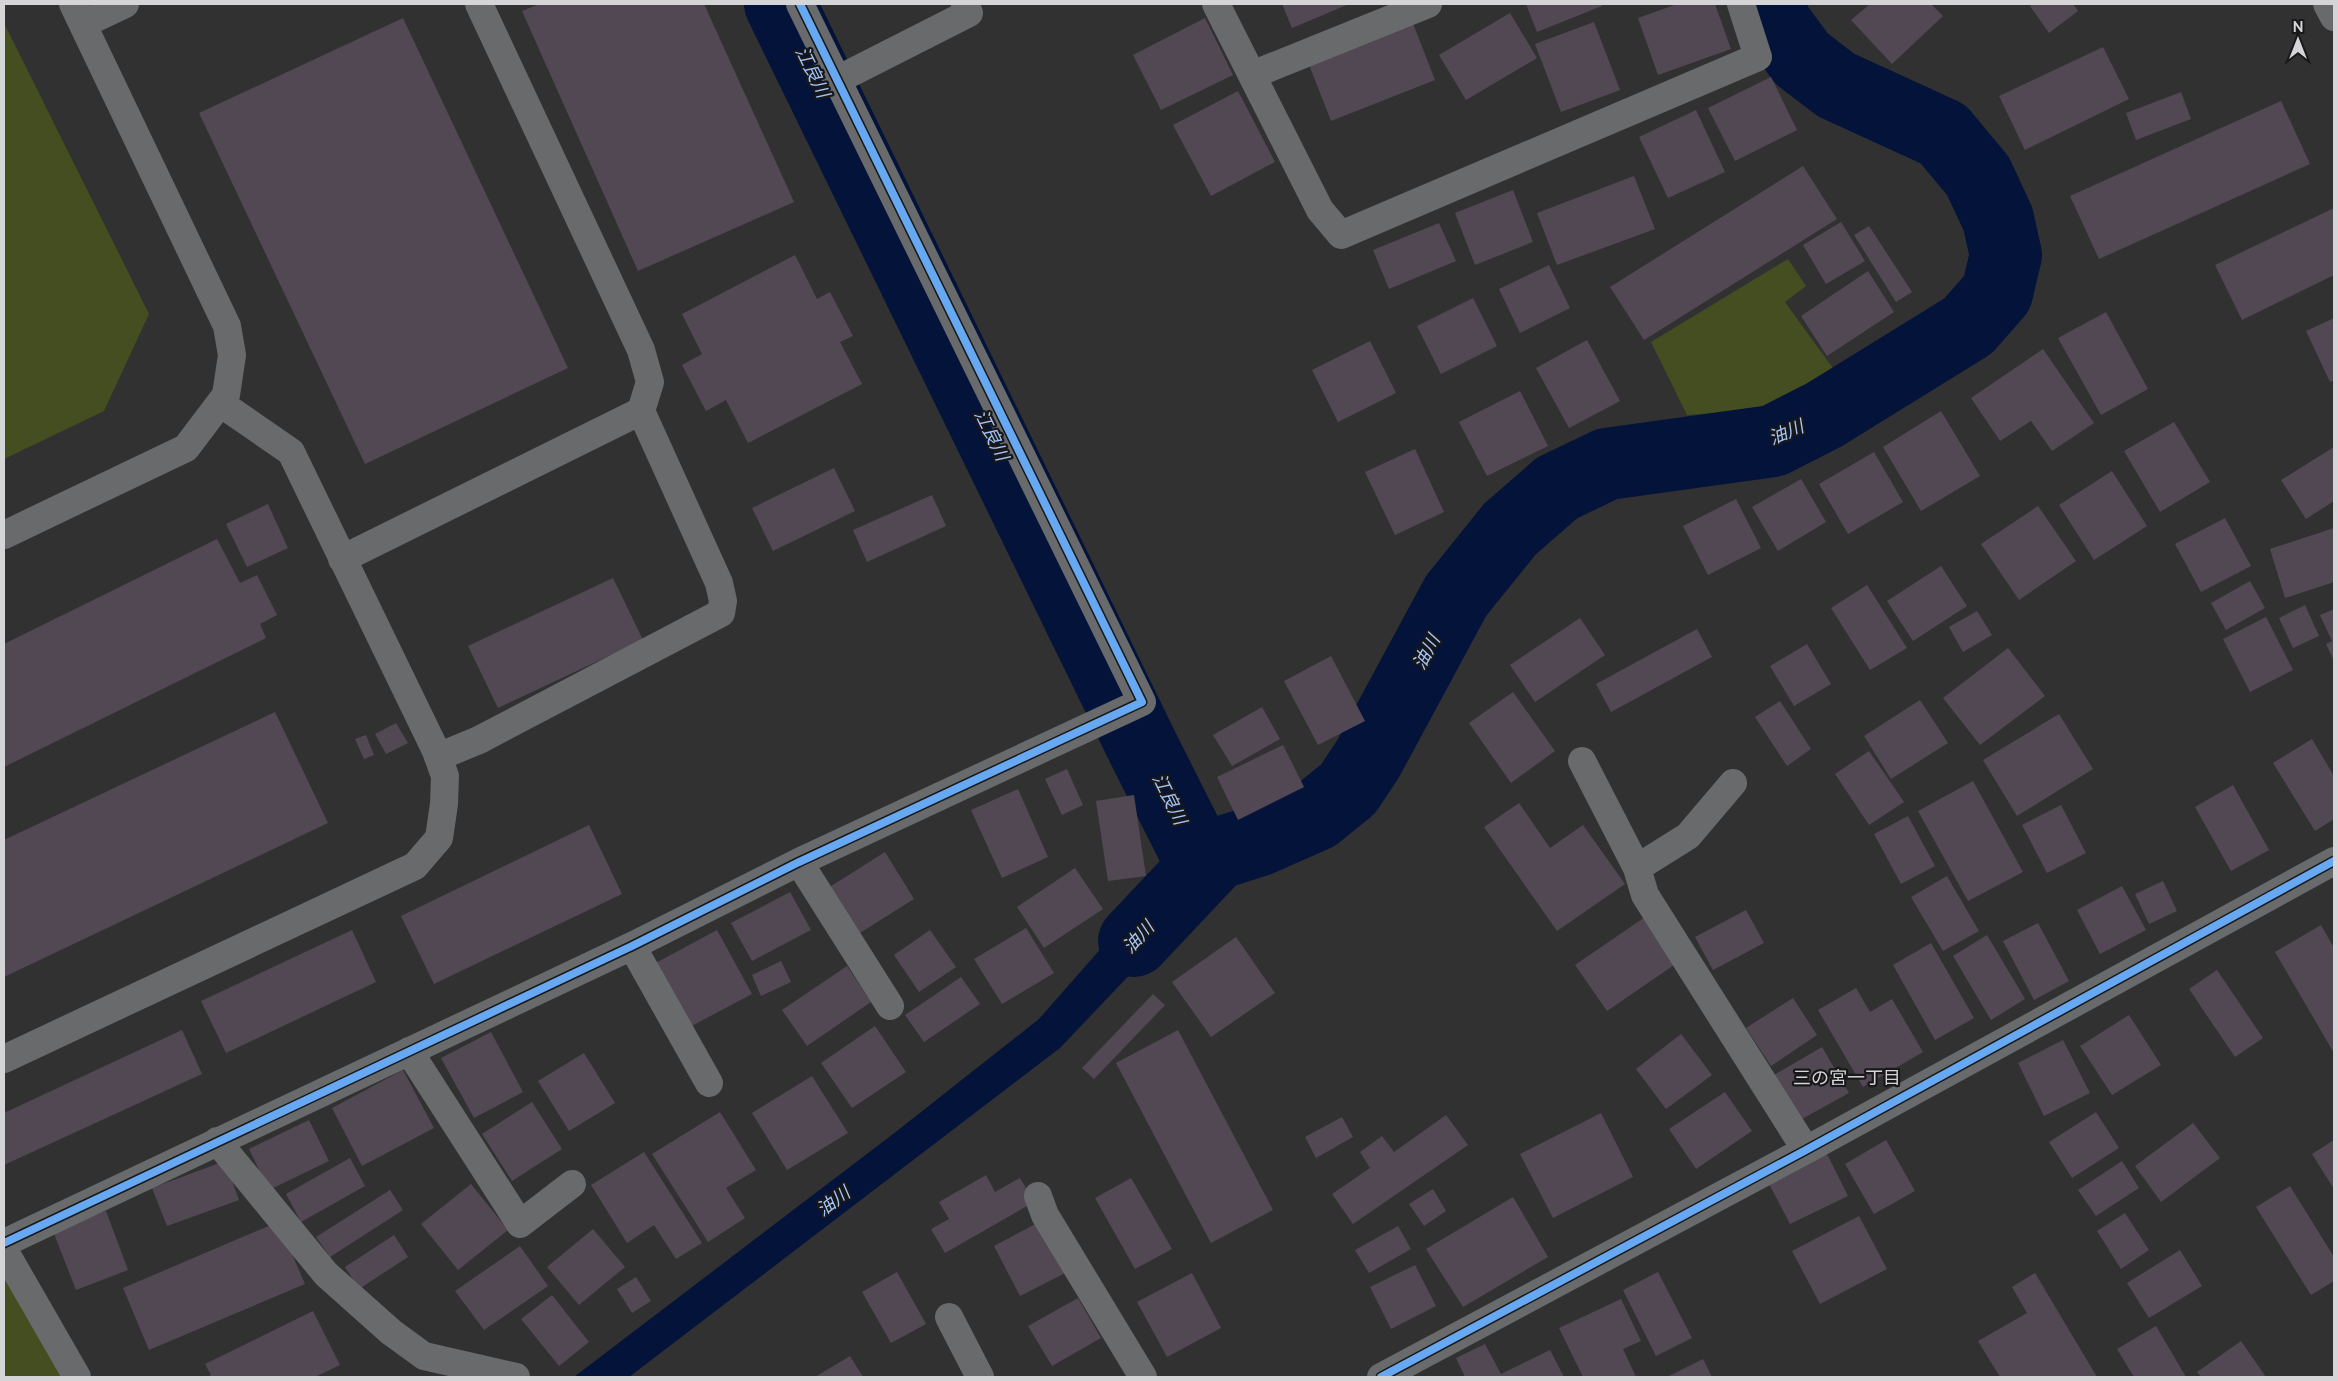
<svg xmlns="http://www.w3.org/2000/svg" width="2338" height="1381" font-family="Raleway,'Noto Sans JP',sans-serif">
<rect width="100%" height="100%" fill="#313132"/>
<path fill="#444e21" d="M4,23L149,314L104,411L4,459Z
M1788,259L1806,286L1785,302L1840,378L1774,409L1687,415L1651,342Z
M4,1270L61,1377H4Z"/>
<path fill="#04133a" d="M1203,867L1188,905L1138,966L1060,1048L629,1377H574L897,1131L1039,1019L1161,880Z"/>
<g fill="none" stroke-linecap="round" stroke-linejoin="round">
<path stroke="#04133a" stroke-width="72" d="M780,4L1145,752L1203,867
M1134,941L1216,854L1257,841L1316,815L1348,789L1368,759L1456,596L1510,529L1557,488L1607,464L1773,441L1824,415L1968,326L1997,293L2006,255L1998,219L1978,176L1943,134L1836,85L1802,59L1776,24L1769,4"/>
</g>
<path fill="#524853" d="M539,4H704L794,202L638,271L522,11Z
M1282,4H1349L1292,28Z
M1526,4H1601L1602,6L1537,32Z
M1677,4H1715L1731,49L1658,75L1638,18Z
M1870,4H1931L1943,16L1892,64L1851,20Z
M2033,4H2073L2078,11L2049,33L2030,6Z
M1510,13L1537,58L1466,100L1439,55Z
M403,18L568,368L365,464L199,113Z
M1205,18L1233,75L1161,110L1133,55Z
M1412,21L1435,80L1331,121L1308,62Z
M1594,22L1620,90L1561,112L1535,44Z
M2103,47L2129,99L2025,150L1999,96Z
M1771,77L1797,130L1735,161L1708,108Z
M1238,91L1275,162L1211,196L1173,125Z
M2181,92L2191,119L2136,140L2126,113Z
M2281,101L2310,164L2099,259L2070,196Z
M1696,110L1725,172L1668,198L1639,137Z
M1803,166L1837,219L1644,340L1610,287Z
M1634,176L1655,229L1557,265L1537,213Z
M1513,190L1533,242L1475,265L1455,213Z
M2334,208V275L2242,320L2215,265Z
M1841,222L1865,261L1826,284L1803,245Z
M1439,223L1456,261L1389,289L1373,250Z
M1869,226L1912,292L1896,302L1854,235Z
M795,255L817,299L830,292L853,336L840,342L862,384L748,443L726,400L706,411L682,365L702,354L682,314Z
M1549,265L1570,308L1520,333L1499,289Z
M1868,271L1894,312L1827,356L1801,316Z
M1473,298L1497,346L1441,374L1417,326Z
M2106,312L2148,389L2101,415L2058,338Z
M2334,318V380L2330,382L2306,331Z
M1587,340L1620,401L1569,428L1536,368Z
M1370,341L1396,393L1338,422L1312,370Z
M2043,349L2094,423L2052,451L2031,421L2000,441L1971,398Z
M1520,391L1548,446L1487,476L1459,422Z
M1941,411L1980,476L1921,511L1883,447Z
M2174,422L2210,482L2160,512L2124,451Z
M2334,447V501L2306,519L2281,480Z
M1415,449L1444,512L1395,535L1365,472Z
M1874,452L1903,502L1848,534L1819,484Z
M834,468L855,511L773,551L752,508Z
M2112,471L2147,526L2094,560L2059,505Z
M1801,479L1826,522L1778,551L1752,507Z
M932,495L946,526L867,562L853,530Z
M1736,499L1761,548L1708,575L1683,526Z
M268,504L288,548L247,567L226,524Z
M2038,506L2076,561L2019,600L1981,544Z
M2225,518L2251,566L2201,592L2175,544Z
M2334,528V582L2285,598L2270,549Z
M217,539L240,583L257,575L277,615L260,624L266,638L4,767V644Z
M1941,566L1967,606L1913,641L1887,601Z
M613,578L643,640L498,708L468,646Z
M2250,581L2265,608L2226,630L2211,603Z
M1867,585L1907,648L1870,670L1831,608Z
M2305,605L2319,636L2293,648L2279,618Z
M2334,609V661L2326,644L2332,641L2320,615Z
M1977,611L1992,635L1963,652L1949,627Z
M2266,617L2293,670L2250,692L2223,639Z
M1580,618L1605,655L1535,702L1510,665Z
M1697,629L1712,657L1611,712L1596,684Z
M1807,644L1831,684L1794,706L1770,666Z
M2008,648L2045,696L1980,745L1943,698Z
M1331,656L1365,721L1318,745L1284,681Z
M1513,692L1555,751L1511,783L1469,723Z
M1920,700L1948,743L1891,779L1864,736Z
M1780,701L1811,749L1787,766L1755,717Z
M1262,707L1280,739L1232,766L1213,735Z
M275,712L328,823L4,977V840Z
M2059,714L2093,769L2017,816L1983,760Z
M396,723L408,743L386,754L375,734Z
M366,735L374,755L364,759L355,739Z
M2312,739L2334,776V819L2315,831L2273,763Z
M1283,745L1304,787L1238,820L1217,777Z
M1869,751L1904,802L1869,825L1835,774Z
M1067,769L1083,805L1062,815L1045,779Z
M1973,781L2023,872L1968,901L1918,811Z
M2233,785L2269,850L2231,871L2195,807Z
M1018,789L1048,857L1002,878L971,810Z
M1134,795L1146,876L1108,881L1096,801Z
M1519,803L1550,848L1583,825L1625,884L1557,931L1484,827Z
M2061,805L2086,853L2047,873L2022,825Z
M1908,816L1935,866L1901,884L1874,834Z
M589,825L622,894L434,984L401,916Z
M885,852L914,899L855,936L825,890Z
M1075,868L1103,909L1044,948L1017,907Z
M1947,876L1979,931L1943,951L1911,897Z
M2163,881L2177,911L2149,924L2135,894Z
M2122,886L2146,930L2100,954L2077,910Z
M790,892L811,930L752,961L731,923Z
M1746,910L1764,943L1713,970L1695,937Z
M1645,917L1677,963L1607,1011L1575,965Z
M2038,923L2069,981L2034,1000L2003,941Z
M2321,925L2334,948V1053L2275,952Z
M1026,928L1054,973L1002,1004L974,959Z
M352,930L376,982L226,1053L201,1001Z
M717,930L752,994L686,1029L652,965Z
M930,930L956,967L919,992L894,955Z
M1987,935L2025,999L1991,1020L1953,956Z
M1236,937L1275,993L1211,1037L1172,982Z
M1931,943L1974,1018L1935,1040L1893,965Z
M781,961L791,982L761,996L752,975Z
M847,966L871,1002L807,1046L782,1010Z
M2217,970L2263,1038L2235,1057L2189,989Z
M961,977L980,1004L924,1042L905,1015Z
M1856,988L1870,1012L1892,999L1923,1052L1863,1087L1818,1010Z
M1153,994L1165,1005L1094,1079L1082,1068Z
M1793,998L1817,1035L1771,1066L1746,1028Z
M2129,1015L2161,1065L2112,1095L2080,1046Z
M875,1026L906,1072L852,1108L821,1063Z
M182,1030L202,1074L4,1165V1113Z
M1178,1030L1273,1210L1211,1243L1116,1063Z
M491,1032L523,1092L474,1118L441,1058Z
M1681,1034L1712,1075L1666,1109L1636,1069Z
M2063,1040L2090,1093L2044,1116L2018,1063Z
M1822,1047L1849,1093L1800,1120L1774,1075Z
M584,1053L615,1103L569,1131L538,1081Z
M403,1070L434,1128L362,1166L332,1108Z
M812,1076L848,1133L787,1170L752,1113Z
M1725,1092L1752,1131L1696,1169L1669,1129Z
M532,1102L562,1149L512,1181L482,1134Z
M720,1112L756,1170L726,1188L745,1218L708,1242L652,1154Z
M2096,1112L2119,1148L2072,1178L2049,1142Z
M1601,1113L1633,1177L1553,1218L1520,1154Z
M1446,1115L1468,1145L1353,1224L1332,1194L1370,1168L1360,1152L1382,1136L1394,1152Z
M1342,1117L1353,1137L1316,1158L1305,1137Z
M309,1120L329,1161L269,1190L249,1149Z
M2193,1123L2220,1158L2161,1202L2135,1166Z
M1886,1140L1915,1191L1874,1214L1845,1164Z
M2334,1140V1189L2312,1154Z
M1825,1150L1848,1196L1790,1224L1766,1178Z
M644,1152L702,1243L676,1259L654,1225L627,1243L591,1185Z
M350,1158L365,1186L301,1222L286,1194Z
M225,1161L239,1200L167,1226L152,1188Z
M2122,1161L2139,1188L2096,1216L2078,1190Z
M986,1175L995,1192L1020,1178L1034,1202L945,1253L931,1229L949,1219L939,1202Z
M1131,1178L1172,1249L1135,1269L1095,1198Z
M471,1184L508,1230L458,1270L421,1224Z
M2290,1186L2334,1257V1281L2311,1295L2256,1207Z
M1433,1189L1446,1211L1424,1226L1409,1204Z
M390,1190L403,1210L330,1257L316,1237Z
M1513,1197L1548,1257L1463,1307L1426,1249Z
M106,1211L128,1270L76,1290L53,1231Z
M2125,1213L2149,1250L2121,1269L2097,1231Z
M1859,1216L1887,1269L1820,1304L1792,1251Z
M1043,1220L1069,1271L1020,1296L994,1246Z
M278,1222L305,1284L149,1350L123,1288Z
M1398,1226L1411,1249L1369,1273L1355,1250Z
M593,1229L625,1267L579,1305L547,1267Z
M394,1235L408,1257L359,1289L345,1267Z
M520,1246L548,1286L484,1330L455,1291Z
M2180,1250L2202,1286L2149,1318L2127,1283Z
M1415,1265L1436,1306L1391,1329L1370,1287Z
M897,1272L926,1324L891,1343L862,1292Z
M1658,1272L1692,1338L1656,1356L1623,1290Z
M1192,1273L1221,1328L1167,1357L1137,1302Z
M2035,1273L2097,1377H2000L1978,1341L2027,1313L2012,1287Z
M636,1277L651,1301L632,1313L617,1289Z
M552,1295L589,1342L559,1366L521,1319Z
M1078,1298L1101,1338L1052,1366L1028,1326Z
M1621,1299L1641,1341L1623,1349L1636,1377H1583L1559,1328Z
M313,1311L340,1365L315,1377H206L211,1375L205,1364Z
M2156,1326L2186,1377H2134L2117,1349Z
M2241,1341L2266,1377H2201L2197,1372Z
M1485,1344L1501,1374L1550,1350L1564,1377H1465L1456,1358Z
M850,1356L863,1377H815Z
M1703,1359L1712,1377H1667Z"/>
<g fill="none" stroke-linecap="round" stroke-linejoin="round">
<path stroke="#696a6b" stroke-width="28" d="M1216,4L1320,210L1341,235L1758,57L1741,4
M2327,4L2334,17
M83,24L125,4
M1252,75L1428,4
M837,80L969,13L965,4
M4,535L186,448L226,395L232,355L227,326L73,4
M342,559L641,411L650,382L641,350L479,4
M438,757L479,740L721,613L723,601L719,583L641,411
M1582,761L1637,868L1645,895L1806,1150
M799,862L890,1006
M1637,868L1688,836L1733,783
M632,946L709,1083
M409,1051L520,1224L572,1184
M4,1059L415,866L439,838L444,804L445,776L436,751L291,452L220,403
M217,1141L326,1274L391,1332L424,1356L516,1377
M1038,1196L1045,1215L1143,1377
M4,1243L632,946L799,862L1142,702L800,4
M4,1250L77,1377
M949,1317L980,1377
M1381,1377L1806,1150L2334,861"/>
<g stroke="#18181a" stroke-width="11">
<path id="cycleway" d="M4,1243L632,946L799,862L1142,702L800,4
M1381,1377L1806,1150L2334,861"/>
</g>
<use href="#cycleway" stroke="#66a8f1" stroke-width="8"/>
</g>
<g text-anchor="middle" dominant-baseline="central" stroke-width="4.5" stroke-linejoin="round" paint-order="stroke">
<g font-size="18" font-style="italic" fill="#a4c5fb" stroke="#18181a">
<text transform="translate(813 72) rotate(64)">江良川</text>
<text transform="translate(1786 432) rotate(-23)">油川</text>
<text transform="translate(992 435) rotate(64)">江良川</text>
<text transform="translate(1426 652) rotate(-62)">油川</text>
<text transform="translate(1170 799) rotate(64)">江良川</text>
<text transform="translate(1138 937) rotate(-47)">油川</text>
<text transform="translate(833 1201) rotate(-37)">油川</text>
</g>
<g font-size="18" fill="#d5d5d7" stroke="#18181a">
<text x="1847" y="1077">三の宮一丁目</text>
</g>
</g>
<rect width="2338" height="1381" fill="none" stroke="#d5d5d7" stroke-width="10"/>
<g transform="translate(2298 40)" stroke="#18181a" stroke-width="4" paint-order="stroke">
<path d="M0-4L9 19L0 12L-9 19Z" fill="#d5d5d7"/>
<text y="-8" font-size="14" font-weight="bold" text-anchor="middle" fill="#d5d5d7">N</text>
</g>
</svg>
